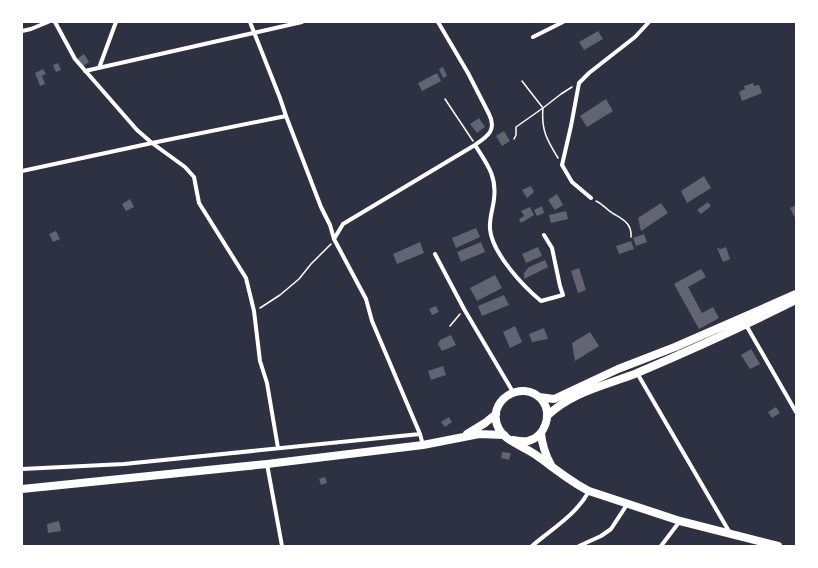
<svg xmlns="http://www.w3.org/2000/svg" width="818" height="568" font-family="'IBM Plex Serif',serif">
<rect width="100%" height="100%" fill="#2d3142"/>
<path fill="#626471" d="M598,31L603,39L584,50L579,42Z
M84,54L89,62L82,67L77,59Z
M58,63L61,70L56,72L53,65Z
M443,67L447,76L443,78L439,69Z
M43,69L46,74L37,78L35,73Z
M437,73L441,81L422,91L418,83Z
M42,76L45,84L40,86L37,78Z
M753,83L754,86L759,85L762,93L742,101L739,92L745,89L744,86Z
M606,99L613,111L587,127L580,116Z
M479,118L485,127L477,133L470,124Z
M504,131L510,141L502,146L496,136Z
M704,176L711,188L687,203L681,191Z
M531,186L534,192L527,198L522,190Z
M557,194L563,205L555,210L548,200Z
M130,199L134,207L126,211L122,204Z
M708,202L711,206L701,214L697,210Z
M661,203L668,213L641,231L638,218Z
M796,205V220L790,208Z
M542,206L544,213L537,216L534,210Z
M530,207L534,215L521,223L519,219L524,216L521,211Z
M566,211L568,219L551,223L549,215Z
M476,228L480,237L456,248L452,238Z
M56,231L60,239L53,242L49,234Z
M644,234L647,242L636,246L633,238Z
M631,241L634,249L619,254L616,246Z
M420,242L424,253L397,264L393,254Z
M481,242L485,252L461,262L457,252Z
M538,247L542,256L526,263L522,254Z
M726,247L730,259L723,262L717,248L721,249Z
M545,260L548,267L524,279V273L529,267Z
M579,268L586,290L578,293L571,271Z
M701,269L706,277L688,287L702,313L713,307L719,318L699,329L674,284Z
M495,275L502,288L477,301L470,288Z
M504,295L509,305L482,316L478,306Z
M436,306L439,312L432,315L429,309Z
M515,326L522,342L510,348L503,332Z
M544,328L548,339L532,342L529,334Z
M590,332L599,346L575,361L572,343Z
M451,335L456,345L442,351L438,344L440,340Z
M751,349L760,364L750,369L741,355Z
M443,366L446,375L431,380L428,371Z
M776,407L780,413L772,418L768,412Z
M449,417L452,422L445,427L441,422Z
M502,452L511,453L509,460L501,458Z
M325,477L327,483L321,485L319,479Z
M59,521L61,531L48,533L47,524Z"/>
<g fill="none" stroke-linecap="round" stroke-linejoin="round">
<path stroke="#fff" stroke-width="1.5" d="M445,99L473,141
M514,139L516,135V127L543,108L522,81
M558,158C547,140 541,130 543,108L561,94L572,87
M596,201C604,205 608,211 614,214C624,220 632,224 631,237
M260,308L280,295L299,279L311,264L331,244
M450,326L460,314"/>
<path stroke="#fff" stroke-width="4" d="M55,22L75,59L137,130L152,143L185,167L194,177L199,203L246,278L254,311L260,361L267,383L278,448
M250,22L280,98L286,116L321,207L330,225L334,239L366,299L372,321L420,434L423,445
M22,31L31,29L48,22
M533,37L563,22
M99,68L116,22
M85,71L302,22
M475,145C487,164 497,176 494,199C493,209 489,219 490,229C492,253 523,286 541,301L563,295L560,286L552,248L544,235
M22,171L152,143L286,116
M591,198L572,182L562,165L571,126L579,83L589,73L635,37L649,22
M334,239L343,224L475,145C488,136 497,130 489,114L468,73L438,22
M435,254L464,309L513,392
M746,325L796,412
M637,373L730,533
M267,464L282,546
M22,469L124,464L420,434
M532,546C552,529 577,514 589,491
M579,546L601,536L611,529L628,503
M661,546L680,521"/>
<path stroke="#fff" stroke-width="8" d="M539,397L554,399L618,369L675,347L796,294
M547,416C571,392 607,385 637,373C691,350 744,326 796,300
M541,433C542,445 545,454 551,465
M467,434L485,423L496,414
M513,440C518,441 522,442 528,441C545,437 553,414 542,400C522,377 484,402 499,429C505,441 525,447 536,455C553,467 569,481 589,491L680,521L778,546
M22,489L267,464L423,445L479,434L504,435"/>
</g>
<rect width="818" height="568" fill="none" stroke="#ffffff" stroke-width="46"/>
</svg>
